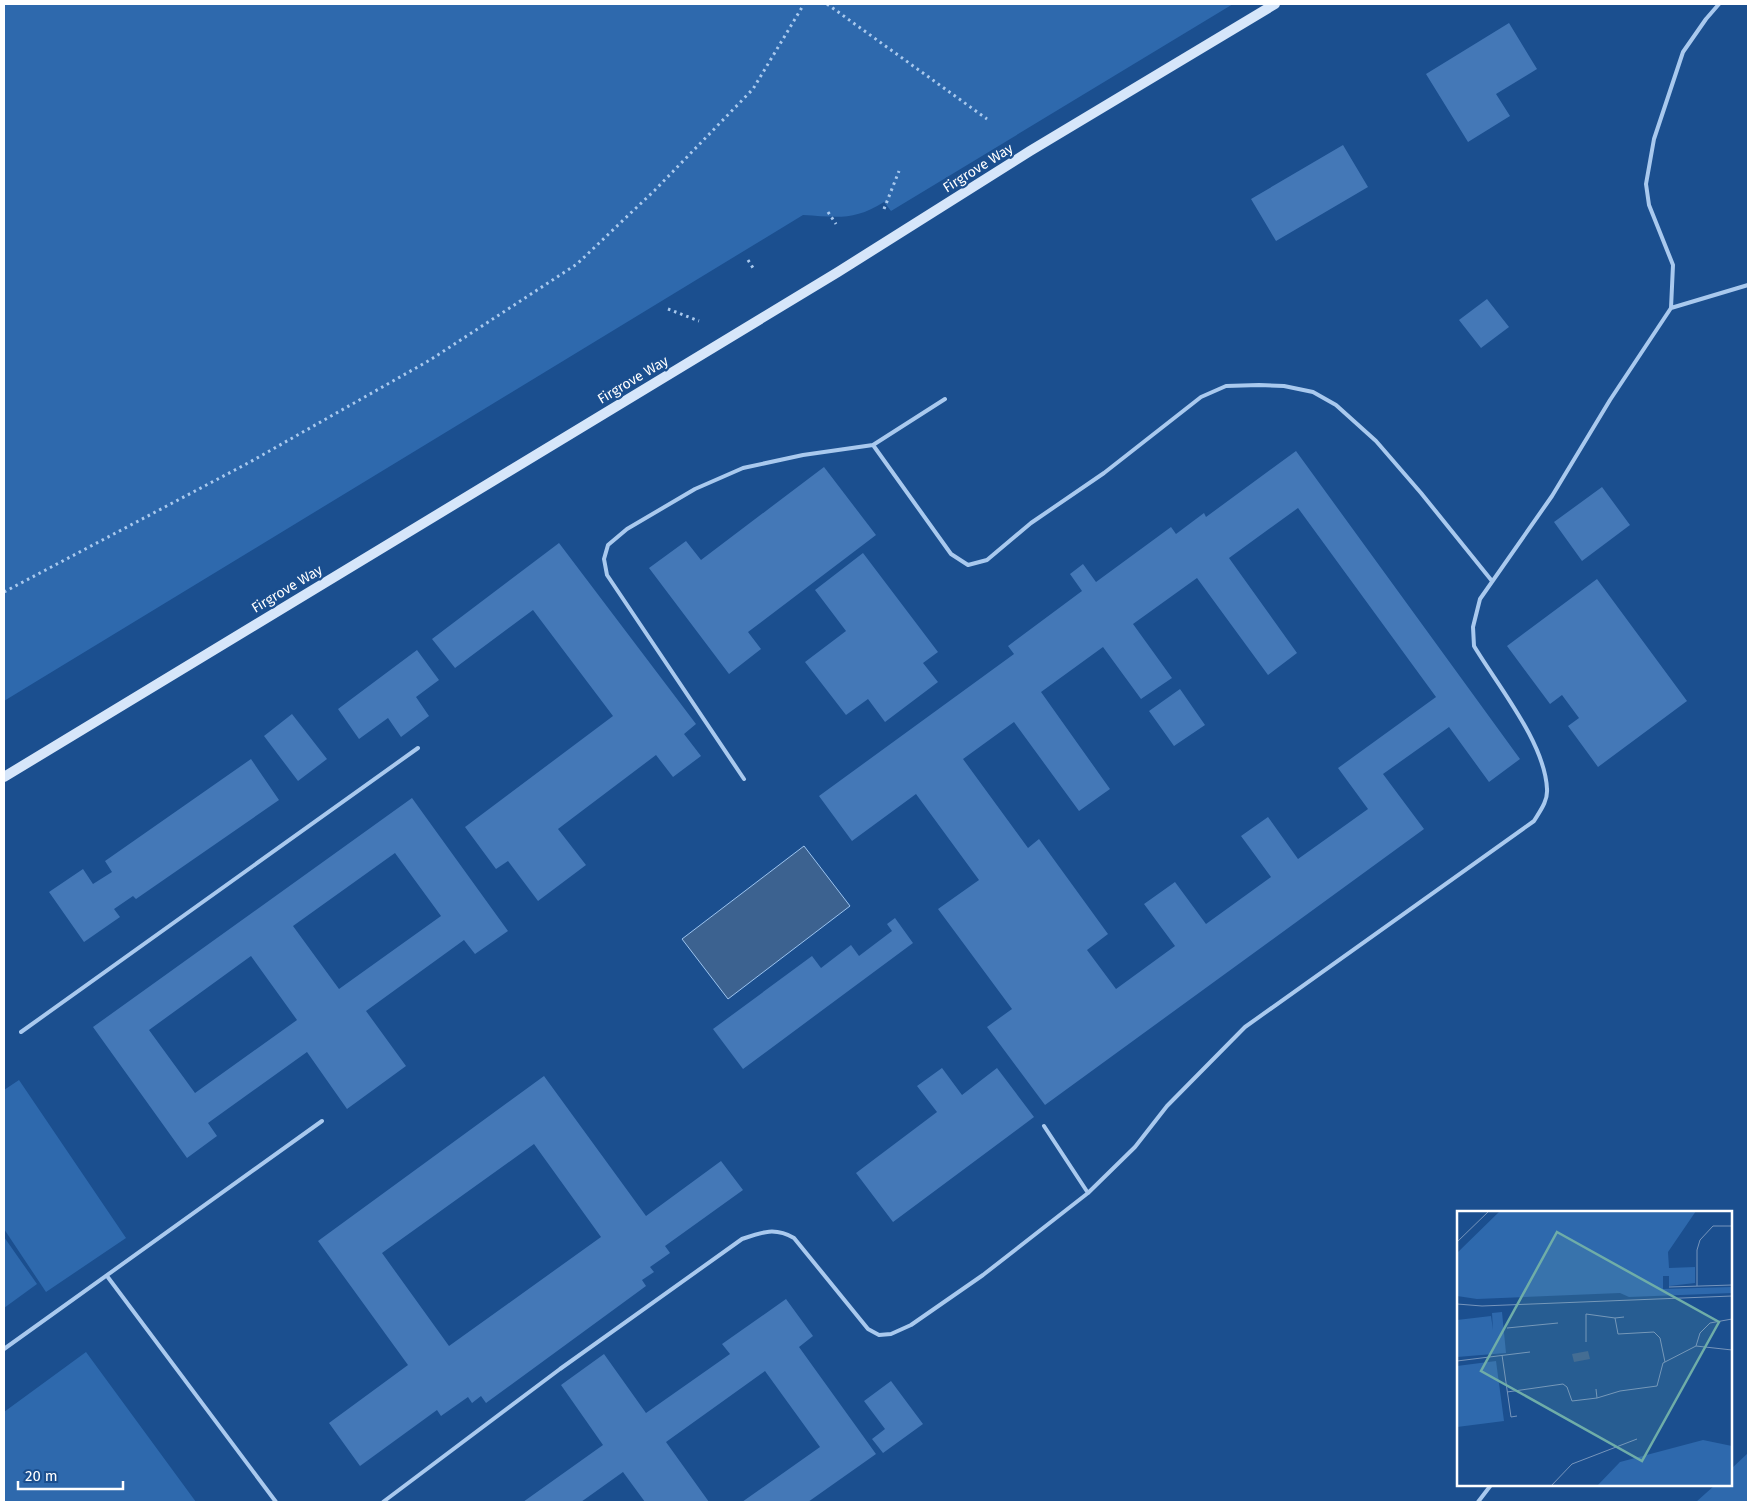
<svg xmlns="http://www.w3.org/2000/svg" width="1752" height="1506" font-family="'Fira Sans',sans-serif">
<rect width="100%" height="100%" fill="#1b4f8f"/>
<path fill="#2e69ad" d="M4,4H1233L891,211L884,202C854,221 837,217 803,215L4,701Z
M19,1080L126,1238L46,1292L4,1229V1090Z
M4,1237L37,1284L4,1308Z
M86,1352L196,1502H4V1412Z
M1748,1453V1502H1696L1715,1485H1731V1469Z"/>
<path fill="#3c6290" stroke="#9cc4f0" d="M804,846L850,906L728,999L682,939Z"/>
<path fill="#4478b7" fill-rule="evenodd" d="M1509,23L1537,69L1496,94L1510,116L1468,142L1426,74Z
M1343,145L1368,187L1276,241L1251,199Z
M1487,299L1509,327L1481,348L1459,320Z
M1296,451L1520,759L1489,782L1449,727L1383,774L1424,829L1045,1105L987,1027L1012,1009L938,909L979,880L916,794L852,841L819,796L1014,654L1008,646L1082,591L1070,574L1083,564L1096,582L1171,527L1176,534L1204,513L1206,517ZM1298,508L1436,697L1338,768L1368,809L1298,859L1268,817L1241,836L1271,877L1206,924L1175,882L1144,904L1175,946L1116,989L1087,950L1108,934L1039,839L1028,848L963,759L1014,722L1079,811L1110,789L1041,692L1103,647L1141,699L1172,678L1133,624L1197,578L1268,675L1297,653L1229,558Z
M824,467L876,535L748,632L761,649L729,674L649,568L686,541L701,560Z
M1602,487L1630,525L1582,561L1554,522Z
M559,543L696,724L684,734L701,756L673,777L656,755L558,829L586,865L538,901L508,861L496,869L465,827L613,716L533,610L455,668L432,639Z
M863,553L938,652L923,663L938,682L885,722L868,699L846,715L805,662L846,631L815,590Z
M1597,579L1687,701L1598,767L1568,726L1579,718L1562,695L1550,704L1507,646Z
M417,650L439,680L416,697L429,716L401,737L388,718L359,739L338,709Z
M1180,689L1205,725L1174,746L1149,711Z
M292,714L327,759L298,781L264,736Z
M251,759L279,800L136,899L133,896L114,909L120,917L84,942L49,892L83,869L93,884L112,872L105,861Z
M412,798L508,931L475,954L464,940L366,1011L406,1066L347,1109L307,1052L208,1123L217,1136L187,1158L93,1027ZM395,853L441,916L339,989L293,926ZM251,956L297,1020L195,1093L149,1030Z
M895,918L913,943L743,1069L713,1029L812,956L821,968L851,945L859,956L892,931L887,924Z
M942,1068L962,1095L997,1068L1034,1117L893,1222L856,1173L937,1112L917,1086Z
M544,1076L646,1216L721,1161L743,1190L665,1246L670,1253L650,1267L654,1272L642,1280L646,1286L486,1403L481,1396L472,1403L468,1397L441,1416L437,1410L360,1466L329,1423L408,1365L318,1241ZM534,1144L601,1237L449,1346L382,1253Z
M786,1299L813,1336L799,1347L876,1454L808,1502H742L820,1447L765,1371L666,1442L709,1502H645L623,1472L581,1502H523L603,1445L561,1385L604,1354L646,1413L730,1354L722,1344Z
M891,1381L923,1424L883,1453L872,1439L885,1429L864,1401Z"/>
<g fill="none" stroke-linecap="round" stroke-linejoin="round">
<path stroke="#a9c9ee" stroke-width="3" stroke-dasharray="2.5 4" stroke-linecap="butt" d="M827,4L987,119
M884,209L899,171
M828,212L836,224
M748,260L755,271
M668,309L699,321
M4,592L250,462L430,360L577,264L655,190L753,89L804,4"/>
<path stroke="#a9c9ee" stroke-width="4" d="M1671,308L1748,285
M945,399L873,445L951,554L968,565L987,560L1031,523L1104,473L1201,397L1226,386L1259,385L1284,386L1313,392L1336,405L1376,441L1421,493L1492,581
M744,779L607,575L604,559L608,545L627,529L695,489L743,468L803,455L873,445
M21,1032L418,748
M1044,1126L1088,1193L1135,1147L1167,1106L1245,1027L1534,821C1540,811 1548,801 1547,789C1545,743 1498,686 1474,646L1473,627L1480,599L1552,496L1610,400L1671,308L1673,265L1649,205L1646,184L1654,139L1683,52L1706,19L1719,4
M107,1276L276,1502
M4,1349L322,1121
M383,1502L560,1369L742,1239C762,1232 775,1227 794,1238L868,1329L879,1335L891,1334L911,1325L983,1275L1088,1193
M1478,1502L1491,1485"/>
<path stroke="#d6e6fa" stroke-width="10" d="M4,777L838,272L1030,151L1275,4"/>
</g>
<g text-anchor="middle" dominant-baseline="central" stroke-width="4.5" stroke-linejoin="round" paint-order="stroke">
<g font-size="14" fill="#fff" stroke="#1b4f8f">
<text transform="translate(978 168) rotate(-32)">Firgrove Way</text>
<text transform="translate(633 380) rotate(-31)">Firgrove Way</text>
<text transform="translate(287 589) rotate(-31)">Firgrove Way</text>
</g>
</g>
<g transform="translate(1457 1211)">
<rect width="275" height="275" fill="#1b4f8f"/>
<path d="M43,0H239L211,41L212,57L238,56V72L212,75V65H206V78L275,76V82L172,86L163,82L20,88L0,85V42ZM45,101L49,142L0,146V109L34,105L36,119L35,102ZM39,150L47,210L0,216V155ZM246,229L275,235V275H140L163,251Z" fill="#2e69ad"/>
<path d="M131,140L133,148L117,151L115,143Z" fill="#3c6290"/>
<path fill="none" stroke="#7695bc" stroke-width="1" d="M0,31L32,0M240,75V39L243,29L256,15H275M212,76L275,74M0,93L25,95L275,85M167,106L158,107L161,123L197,121L203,127L208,151M50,117L101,112M129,131V103L158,107M239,135L275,139M45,144L54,206L60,205M0,150L73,141M139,178L140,187L163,180L200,175L206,152L239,135L243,122L253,112L275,108M50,181L106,173L110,176L115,190L140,187M94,275L115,253L180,228"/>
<path fill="#6fada8" fill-opacity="0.15" stroke="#6fada8" stroke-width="2.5" d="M100,21L262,111L185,250L24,160Z"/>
<rect width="275" height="275" fill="none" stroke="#fff" stroke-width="2.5"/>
</g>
<rect width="1752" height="1506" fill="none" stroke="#ffffff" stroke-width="10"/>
<path d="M18 1481v8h105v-8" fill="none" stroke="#ffffff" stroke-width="2.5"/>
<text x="25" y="1481" font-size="15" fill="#ffffff" stroke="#1b4f8f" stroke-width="4" paint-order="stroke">20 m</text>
</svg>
